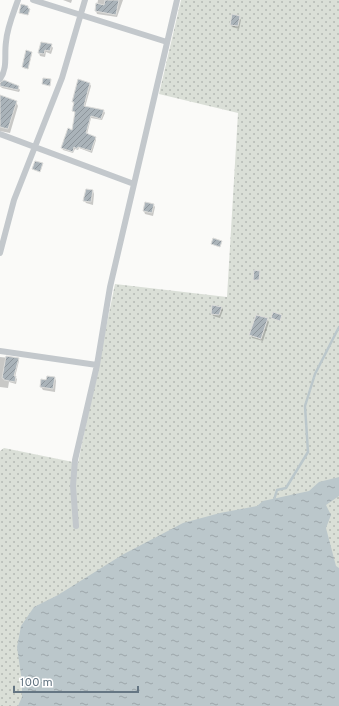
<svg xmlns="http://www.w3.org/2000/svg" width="339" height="706" font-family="Overpass,sans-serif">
<defs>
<pattern id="grass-dots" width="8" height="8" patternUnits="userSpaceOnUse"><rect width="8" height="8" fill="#dadfd7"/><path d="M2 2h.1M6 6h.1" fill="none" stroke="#b4b9b4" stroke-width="1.8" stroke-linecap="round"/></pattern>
<pattern id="water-ripples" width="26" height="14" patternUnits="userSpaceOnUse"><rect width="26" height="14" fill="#bbc7cb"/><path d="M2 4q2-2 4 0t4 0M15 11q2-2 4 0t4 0" fill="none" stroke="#9ca6aa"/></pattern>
<pattern id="building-hatch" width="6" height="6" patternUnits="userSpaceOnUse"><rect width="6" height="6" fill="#aab3b9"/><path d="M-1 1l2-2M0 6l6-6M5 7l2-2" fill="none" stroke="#8e969c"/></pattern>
</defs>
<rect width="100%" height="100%" fill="#fafaf8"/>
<path fill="url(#grass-dots)" d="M181,0H339V706H0V451L4,448L78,463L115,284L227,297L238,113L159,94Z"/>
<path fill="url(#water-ripples)" d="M339,477V496L326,505L331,515L326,528L336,566L339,568V706H18L22,697V682L17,647L21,626L34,607L58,595L122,555L183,523L220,513L257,506L263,501L309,491L319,482Z"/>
<path fill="#0003" d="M63,0H72L71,3Z
M98,0H123L117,17L97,14L96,11Z
M239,17L241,20L239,29L232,27L231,25Z
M51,45L53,48L51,54L46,52L45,57L40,56L39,53Z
M32,53L28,69L23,68V67Z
M78,80L90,84L91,86L85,107L104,111L105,113L102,120L91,118L87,134L95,138L96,140L92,153L79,148L78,150L75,149L73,153L63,150L62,148L72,131L76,113L73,111L74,105L73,102Z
M0,86L18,87L20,90L19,92L2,88Z
M0,96L16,102L18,106L10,133L0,131Z
M93,191L94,194L93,205L86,203L84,200Z
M153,204L155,207L153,216L145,214L144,211Z
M222,307L223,310L220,318L213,316L212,313Z
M267,319L269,322L263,341L252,338L251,335Z
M0,357L18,359L19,361L15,377L17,379L16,384L9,382L8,388L0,387Z
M55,378L56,381L55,392L43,390L41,387Z"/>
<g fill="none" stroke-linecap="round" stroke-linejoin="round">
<path stroke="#bbc7cb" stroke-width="2.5" d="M274,500L277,490L286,488L308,452L305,406L315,374L339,327"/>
</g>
<path fill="url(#building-hatch)" stroke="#dcdcda" d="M105,0H119L116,15L95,11L96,3L104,5Z
M21,4L28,6V8L30,9L28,15L19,13Z
M232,14L240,16L238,26L230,25Z
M41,42L52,44L50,51L45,50L44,54L38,53Z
M26,50L32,52L28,69L22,67Z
M43,78L51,79L50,86L42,84Z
M78,79L90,83L84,106L104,110L101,119L91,116L86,133L96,137L91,151L78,147L77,149L74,147L73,152L61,148L68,128L72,130L75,112L72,111L74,102H72Z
M4,80L19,86L18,90L0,86V83Z
M0,95L17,101L8,129L0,127Z
M35,161L43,163L40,172L32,169Z
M86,189L93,190L91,202L83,201Z
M145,202L154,204L152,213L143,211Z
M213,238L222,241L220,247L211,244Z
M254,270L260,271L259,280H253Z
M212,305L222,307L219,315L211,314Z
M273,312L282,315L280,321L271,318Z
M256,315L268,318L261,339L249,335Z
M6,356L19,358L14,376H16L15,382L4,380V379L2,378Z
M47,376L55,377L53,389L40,387L41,379L46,380Z"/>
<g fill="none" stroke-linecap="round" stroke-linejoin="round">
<path stroke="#c3c8cc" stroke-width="6" d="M33,0L167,42
M0,79C8,67 4,56 6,42C7,28 13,14 18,0
M0,134L134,184
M0,253L14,200L62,78L85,0
M0,351L97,365
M76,526L73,486L75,460L97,365L110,287L177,0"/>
</g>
<path d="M14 686v6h124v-6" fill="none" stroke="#657683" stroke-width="2"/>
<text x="20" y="686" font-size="12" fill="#657683" stroke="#ffffff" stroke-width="3" paint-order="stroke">100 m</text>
</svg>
